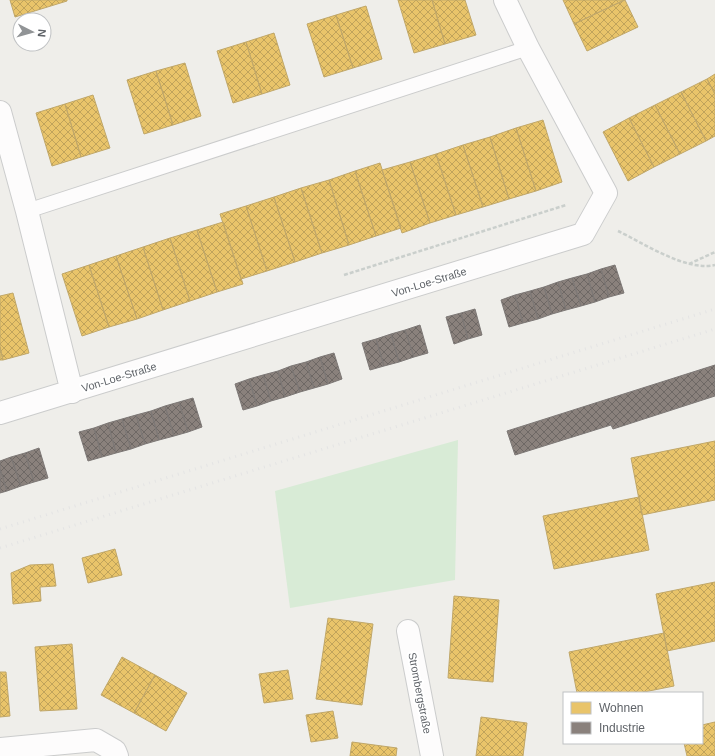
<svg xmlns="http://www.w3.org/2000/svg" width="715" height="756" font-family="Arial,sans-serif">
<defs>
<pattern id="homes-cross-hatch" width="8" height="8" patternUnits="userSpaceOnUse"><rect width="8" height="8" fill="#e9c46a"/><path d="M0 0l8 8M0 8l8-8" fill="none" stroke="#c0a35b"/></pattern>
<pattern id="industry-cross-hatch" width="8" height="8" patternUnits="userSpaceOnUse"><rect width="8" height="8" fill="#8a817c"/><path d="M0 0l8 8M0 8l8-8" fill="none" stroke="#6e6865"/></pattern>
</defs>
<rect width="100%" height="100%" fill="#efeeea"/>
<path fill="#d8ebd6" d="M458,440L455,580L290,608L275,491Z"/>
<path fill="url(#homes-cross-hatch)" stroke="#c0a769" d="M10,0H67V1L15,17Z
M398,0H432L445,44L414,53Z
M432,0H465L476,35L445,44Z
M563,0H624L574,24Z
M625,0L638,27L587,51L574,24Z
M366,6L382,59L353,68L336,15Z
M336,15L353,68L324,77L307,24Z
M274,33L290,85L262,94L246,42Z
M246,42L262,94L233,103L217,51Z
M185,63L201,116L173,125L156,71Z
M156,71L173,125L144,134L127,80Z
M715,74V94L707,79Z
M707,79L715,94V136L706,141L681,92Z
M681,92L706,141L680,154L655,105Z
M93,95L110,148L81,157L65,104Z
M65,104L81,157L52,166L36,113Z
M655,105L680,154L654,167L629,118Z
M629,118L654,167L628,181L603,132Z
M543,120L562,182L536,191L516,128Z
M516,128L536,191L509,199L490,137Z
M490,137L509,199L483,207L463,145Z
M463,145L483,207L456,215L436,154Z
M436,154L456,215L430,223L410,162Z
M410,162L430,223L402,233L382,170Z
M380,163L401,228L376,236L355,171Z
M355,171L376,236L349,245L329,180Z
M329,180L349,245L322,253L301,188Z
M301,188L322,253L295,262L274,197Z
M274,197L295,262L267,271L246,206Z
M246,206L267,271L241,279L220,214Z
M223,222L243,284L217,292L197,230Z
M197,230L217,292L190,301L170,238Z
M170,238L190,301L163,310L143,247Z
M143,247L163,310L137,319L116,256Z
M116,256L137,319L109,327L89,265Z
M89,265L109,327L82,336L62,274Z
M13,293L29,353L3,360L0,347V296Z
M0,347L3,360H0Z
M715,441V500L642,515L631,458Z
M639,497L649,550L554,569L543,516Z
M115,549L122,575L88,583L82,558Z
M53,564L56,586L40,587L41,601L13,604L11,573L30,565Z
M715,582V641L667,651L656,594Z
M454,596L499,600L493,682L448,678Z
M328,618L373,624L362,705L316,699Z
M664,633L674,686L639,693H577L569,652Z
M72,644L77,709L40,711L35,647Z
M122,657L155,675L134,713L101,695Z
M288,670L293,699L264,703L259,674Z
M0,672H6L10,716L0,717Z
M155,675L187,693L166,731L134,713Z
M333,711L338,738L311,742L306,715Z
M481,717L527,723L523,756H476Z
M715,722V756H687L684,743H702V725Z
M352,742L397,748L396,756H350Z"/>
<path fill="url(#industry-cross-hatch)" stroke="#7d7876" d="M615,265L624,293L609,297L601,269Z
M601,269L609,297L595,302L587,274Z
M587,274L595,302L581,306L572,278Z
M572,278L581,306L566,310L558,282Z
M558,282L566,310L552,314L544,287Z
M544,287L552,314L538,319L530,291Z
M530,291L538,319L523,323L515,295Z
M515,295L523,323L509,327L501,300Z
M475,309L482,335L468,339L461,313Z
M461,313L468,339L454,344L446,317Z
M420,325L428,353L414,357L405,330Z
M405,330L414,357L399,362L391,334Z
M391,334L399,362L384,366L376,339Z
M376,339L384,366L370,370L362,343Z
M334,353L342,379L328,384L320,357Z
M320,357L328,384L314,388L306,362Z
M306,362L314,388L300,392L291,366Z
M715,365V396L613,429L611,425L515,455L507,431Z
M291,366L300,392L285,397L278,371Z
M278,371L285,397L271,401L263,375Z
M263,375L271,401L257,406L249,379Z
M249,379L257,406L243,410L235,384Z
M193,398L202,427L188,432L179,402Z
M179,402L188,432L174,436L165,406Z
M165,406L174,436L159,440L151,411Z
M151,411L159,440L145,444L136,415Z
M136,415L145,444L131,449L122,419Z
M122,419L131,449L116,453L108,423Z
M108,423L116,453L102,457L94,428Z
M94,428L102,457L88,461L79,432Z
M39,448L48,478L34,482L25,453Z
M25,453L34,482L21,486L11,457Z
M11,457L21,486L7,491L0,469V461Z
M0,469L7,491L0,493Z"/>
<g fill="none" stroke-linecap="round" stroke-linejoin="round">
<g stroke="#cbcccc" stroke-width="16">
<path id="service" d="M27,211L528,48"/>
</g>
<g stroke="#cbcccc" stroke-width="24">
<path id="minor" d="M0,112L27,211L72,392
M0,413L583,234L606,193L528,48L505,0
M408,631L432,756
M0,749L96,740L115,751L117,756"/>
</g>
<path stroke="#cacfcc" stroke-width="2.5" stroke-dasharray="4 2" stroke-linecap="butt" d="M618,231C643,243 687,272 715,265
M689,264L715,252
M344,275L566,205"/>
<use href="#service" stroke="#fdfcfc" stroke-width="14"/>
<use href="#minor" stroke="#fdfcfc" stroke-width="22"/>
<path stroke="#e4e4e4" stroke-width="3" stroke-dasharray="1 5" stroke-linecap="butt" d="M0,529L715,309
M0,548L715,329"/>
</g>
<g text-anchor="middle" dominant-baseline="central" stroke-width="4" stroke-linejoin="round" paint-order="stroke">
<g font-size="11" fill="#5f6368" stroke="#fff">
<text transform="translate(429 282) rotate(-17)">Von-Loe-Straße</text>
<text transform="translate(119 377) rotate(-17)">Von-Loe-Straße</text>
<text transform="translate(420 693) rotate(79)">Strombergstraße</text>
</g>
</g>
<rect x="563" y="692" width="140" height="52" fill="#ffffff" stroke="#bfc1c3"/>
<rect x="571" y="702" width="20" height="12" fill="#e9c46a" stroke="#bfc1c3"/>
<text x="599" y="712" font-size="12" fill="#5f6368">Wohnen</text>
<rect x="571" y="722" width="20" height="12" fill="#8a817c" stroke="#bfc1c3"/>
<text x="599" y="732" font-size="12" fill="#5f6368">Industrie</text>
<g transform="translate(32 32) rotate(96)"><circle r="19" fill="#ffffff" stroke="#bfc1c3"/>
<path d="M0-3L7 15L0 10L-7 15Z" fill="#919496"/>
<text y="-6" font-size="11" font-weight="bold" text-anchor="middle" fill="#5f6368">N</text>
</g>
</svg>
